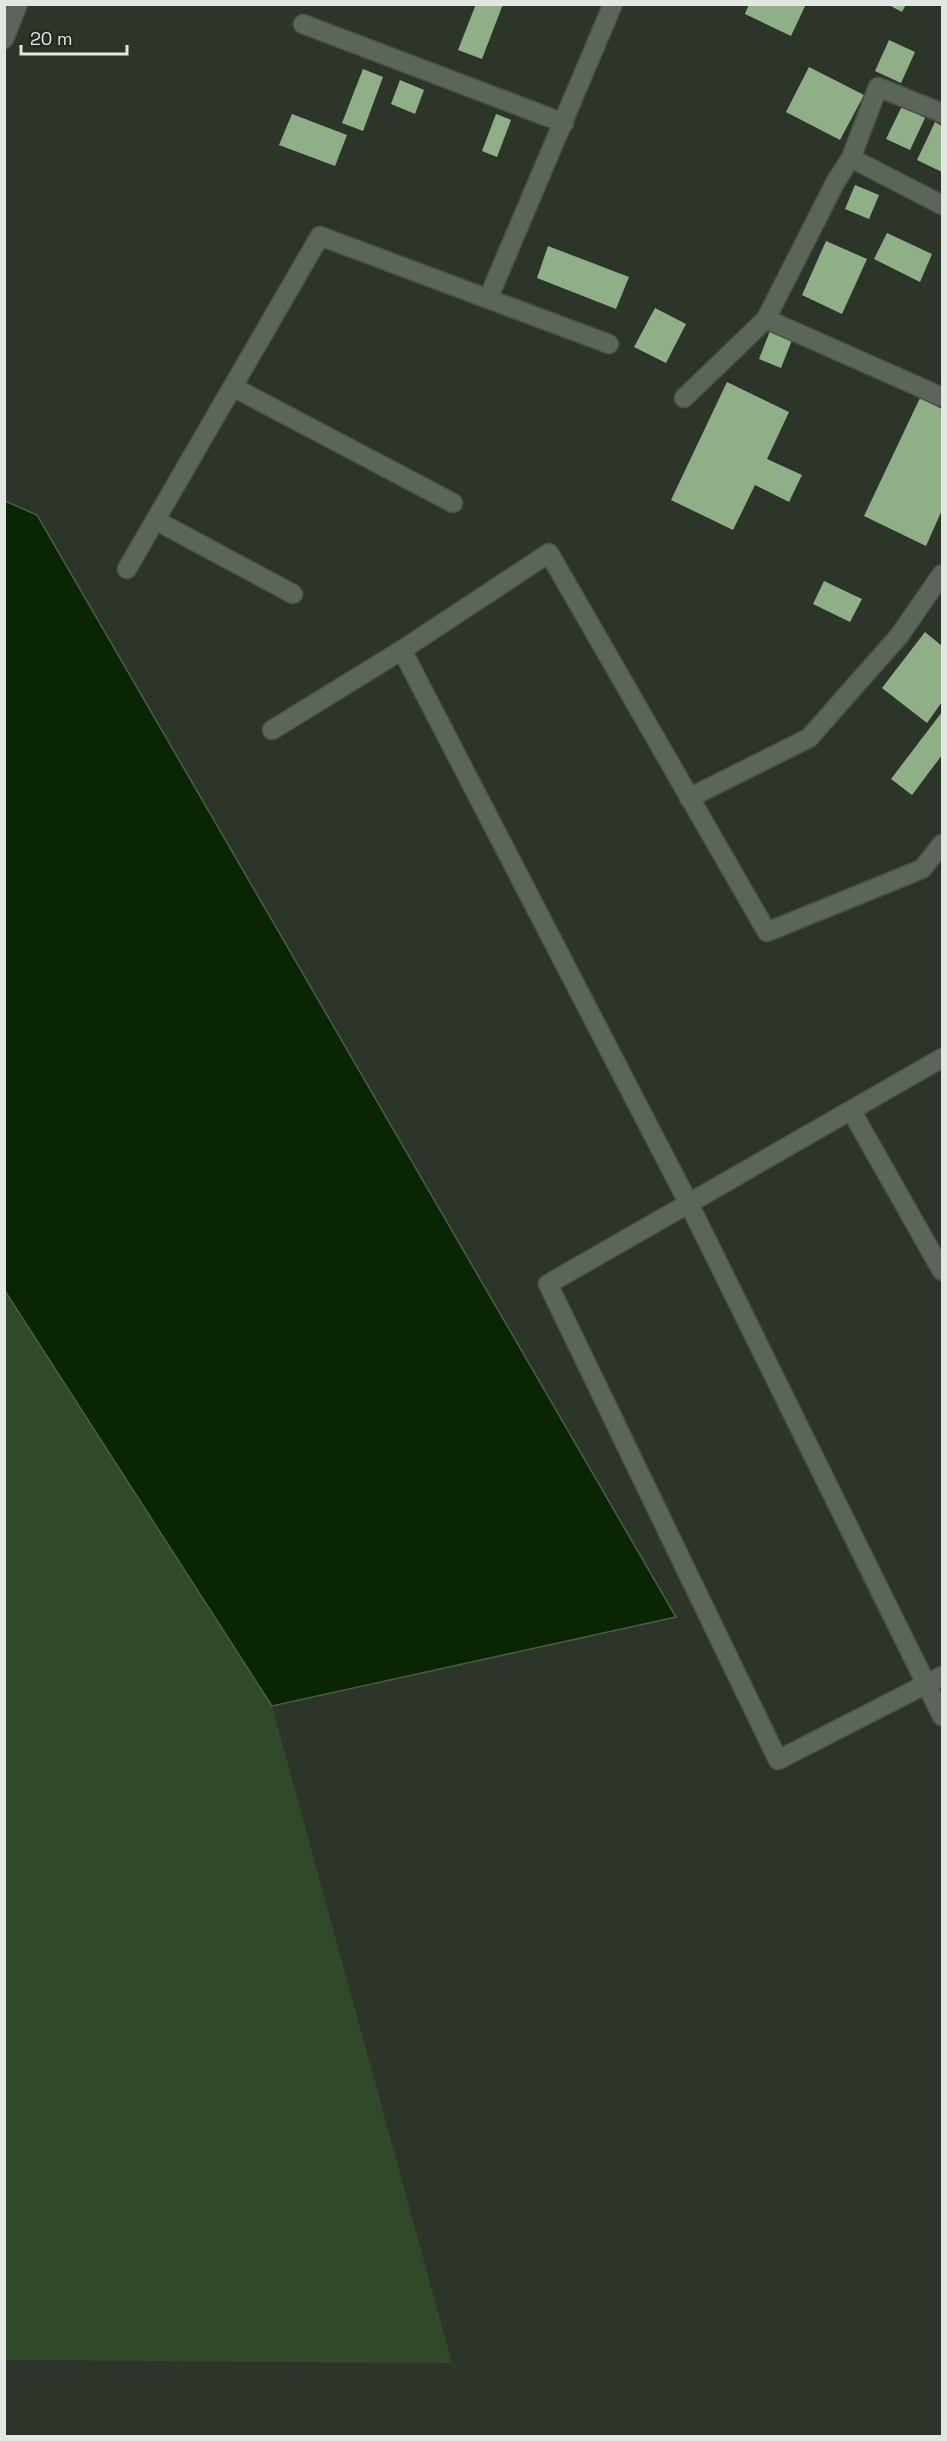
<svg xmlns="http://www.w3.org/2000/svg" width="947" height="2441" font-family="'Space Grotesk',sans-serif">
<rect width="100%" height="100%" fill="#2d352b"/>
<path fill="#2f4929" d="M4,1291L272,1706L452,2363L5,2360Z"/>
<path fill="#092502" stroke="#4a5f45" stroke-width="1.5" d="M5,501L37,515L676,1617L272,1706L5,1291Z"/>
<path fill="#8fb087" d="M476,4H503L482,59L458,50Z
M749,4H806L791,36L745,14Z
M887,4H906L902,12Z
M889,40L915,52L901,83L875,71Z
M809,67L864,95L840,140L786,112Z
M363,69L383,77L363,131L342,123Z
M400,80L424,90L415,114L391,104Z
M902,106L925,118L910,150L886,139Z
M292,114L347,135L335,166L279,145Z
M496,114L511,120L497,157L482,151Z
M935,122L942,126V172L917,160Z
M855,185L879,195L869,219L845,209Z
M887,233L932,254L920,282L874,259Z
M826,241L867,259L842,314L802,295Z
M548,246L629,277L616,309L537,278Z
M655,308L686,324L666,363L634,347Z
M770,331L792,340L781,368L759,359Z
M727,382L789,412L767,459L802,475L789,502L755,485L733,530L671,500Z
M920,398L942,409V510L926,546L864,516Z
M824,581L862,599L850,622L813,604Z
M925,632L942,646V702L927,723L882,688Z
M942,712V755L912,795L891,779Z"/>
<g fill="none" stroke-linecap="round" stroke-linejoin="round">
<g stroke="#4a5149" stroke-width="21">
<path id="minor" d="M303,24L564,123
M4,39L18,4
M942,113L878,87L851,158L836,181L766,319L942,397
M851,158L942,205
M488,299L613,4
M233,387L453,503
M684,398L766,319
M155,520L293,594
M127,569L320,236L609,344
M402,650L689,1204L942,1716
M272,730L402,650L549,553L767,932L922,869L942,844
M689,798L809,738L899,636L942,574
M942,1058L548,1284L778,1760L942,1676
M852,1112L942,1271"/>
</g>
<use href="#minor" stroke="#5c655a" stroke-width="18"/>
</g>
<rect width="947" height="2441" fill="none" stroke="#e2e7e1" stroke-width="12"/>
<path d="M21 45v9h106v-9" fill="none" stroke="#e2e7e1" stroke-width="3"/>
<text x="30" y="45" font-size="18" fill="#e2e7e1" stroke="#232b21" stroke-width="4.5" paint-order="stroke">20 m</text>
</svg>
